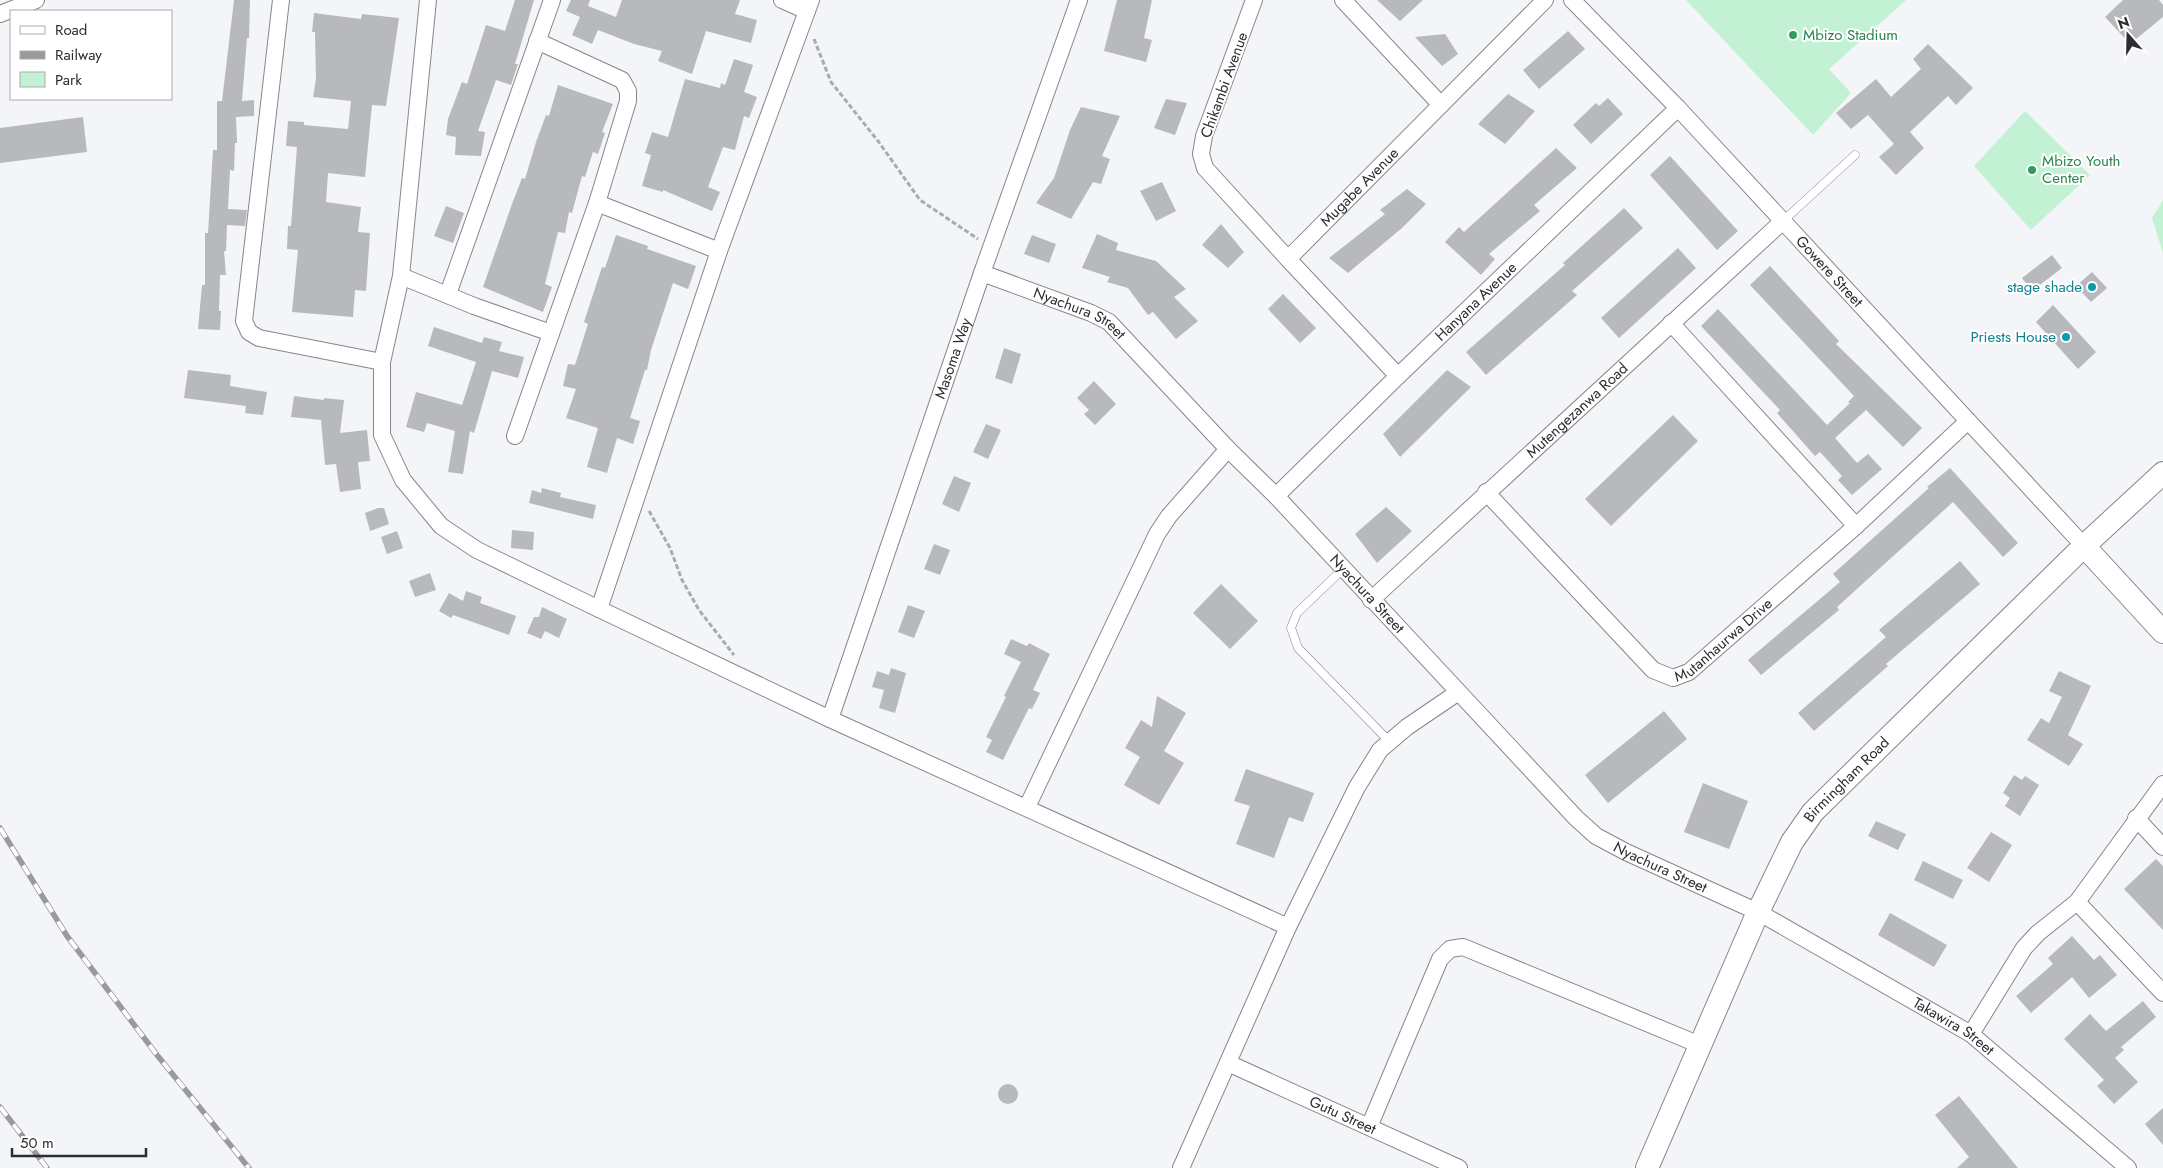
<svg xmlns="http://www.w3.org/2000/svg" width="2163" height="1168" font-family="Jost,sans-serif">
<rect width="100%" height="100%" fill="#f3f5f8"/>
<path fill="#c3f1d4" d="M1686,0H1906L1829,69L1851,93L1813,135Z
M2025,111L2090,175L2031,230L1974,166Z
M2163,200V253L2152,218Z"/>
<path fill="#b8b9bd" d="M234,0H250L249,38H247L242,101L254,100V116L236,117L237,143H235L234,171L230,170L228,209L247,210L245,226L227,225L226,251H224L226,275H220L219,311H221L220,330L198,329L202,285H205V233H208L213,150H217V101H222Z
M515,0H534L515,64H518L511,85L496,80L478,131L485,132L481,156L455,155L456,137L446,135L448,119L462,82L467,84L486,25L505,31Z
M571,0H590L588,6L616,17L622,0H740L735,14L757,20L751,43L706,31L692,74L658,61L662,51L634,44L598,30L592,44L572,35L580,17L566,11Z
M1117,0H1152L1144,38L1152,40L1146,62L1104,51Z
M1377,0H1423L1400,21Z
M2123,0H2159L2163,5V17L2130,44L2105,17Z
M314,13L361,19L362,14L399,18L386,106L372,105L365,177L328,173L326,202L361,207L358,232L370,233L366,291L355,290L353,317L292,312L298,250L287,249L288,226H291L297,147L286,146L288,121L304,122V125L348,129L351,101L313,97L316,79L315,32H312Z
M1568,31L1585,49L1539,89L1523,70Z
M1445,34L1458,54L1442,66L1415,37Z
M1928,44L1973,88L1956,105L1948,96L1910,132L1924,148L1896,175L1879,157L1894,144L1868,115L1851,129L1836,113L1876,79L1891,97L1921,69L1913,59Z
M734,59L753,65L744,92L757,97L749,118L744,116L735,150L723,147L708,187L720,192L712,211L663,190V192L642,186L651,155L645,153L652,132L668,137L685,79L720,88L721,83L725,85Z
M558,85L613,104L602,132L605,133L598,154L593,152L585,177L582,176L572,213L569,212L565,233L558,232L545,284L552,287L543,312L483,287L512,204L522,178L525,179L536,142L546,115L549,116Z
M1508,94L1535,111L1505,144L1478,124Z
M1608,98L1623,114L1591,144L1573,125L1596,103L1599,106Z
M1166,99L1187,103L1175,135L1154,128Z
M1081,107L1120,116L1102,156L1110,159L1101,184L1093,182L1071,219L1036,203L1054,178L1070,130Z
M83,117L87,152L0,163V128Z
M1556,148L1577,168L1534,205L1540,211L1489,254L1495,259L1481,275L1445,242L1459,227L1464,232Z
M1670,156L1738,231L1717,250L1650,175Z
M1162,182L1176,211L1156,221L1140,191Z
M1407,189L1426,204L1402,228L1348,273L1329,258L1385,214L1380,210Z
M446,206L464,213L453,243L434,236Z
M1624,208L1643,228L1572,291L1577,295L1486,375L1466,352L1565,265L1563,263Z
M1221,224L1244,252L1228,268L1202,245Z
M1097,234L1118,243L1116,250L1156,261L1186,289L1174,297L1198,321L1176,339L1153,312L1148,315L1128,288L1107,282L1110,277L1082,268Z
M616,235L648,246L647,249L696,266L688,289L673,283L651,350L647,370H645L630,418L640,421L633,444L617,438L607,473L587,467L598,428L566,418L576,389L563,386L568,364L575,365L588,324L584,322L602,267L605,268Z
M1032,235L1056,244L1049,263L1024,254Z
M1678,248L1696,268L1619,338L1601,318Z
M2052,255L2062,268L2032,291L2022,278Z
M1770,266L1839,341L1836,344L1922,428L1903,447L1866,410L1835,438L1857,463L1868,454L1882,469L1852,495L1838,480L1842,476L1820,452L1815,456L1777,413L1780,410L1701,326L1718,309L1827,425L1850,403L1848,402L1854,396L1750,285Z
M2092,272L2107,288L2091,302L2076,286Z
M1283,294L1316,328L1300,343L1268,309Z
M2053,305L2096,352L2078,369L2036,322Z
M434,327L482,343L484,337L502,342L499,351L524,357L518,378L492,371L474,433L470,431L463,474L448,472L455,431L427,423L424,432L406,427L416,392L462,405L476,362L428,346Z
M1004,348L1021,354L1012,384L995,378Z
M188,370L231,375L230,386L267,392L263,415L245,413L246,406L184,398Z
M1447,370L1471,387L1400,457L1383,434Z
M1094,381L1116,404L1095,425L1084,414L1089,410L1077,398Z
M294,396L324,400V398L344,400L340,433L367,430L370,461L358,462L361,489L340,492L336,464L325,465L321,420L291,417Z
M1673,415L1698,441L1611,526L1585,499Z
M986,424L1001,430L988,459L973,452Z
M1950,468L2018,543L2003,557L1953,502L1837,607L1839,610L1761,675L1748,660L1840,582L1833,574L1929,488L1927,487Z
M954,476L971,483L959,512L942,504Z
M542,488L561,493L560,497L596,505L593,519L529,503L532,490L541,493Z
M1386,507L1412,531L1377,563L1355,534Z
M378,508H384L389,524L370,531L365,513Z
M512,530L534,532L533,550L511,548Z
M397,531L403,548L387,554L381,537Z
M934,544L950,550L940,575L924,569Z
M1960,561L1980,584L1886,664L1888,666L1814,731L1798,713L1886,637L1879,630Z
M430,573L436,590L415,597L409,581Z
M1221,584L1258,621L1230,649L1193,613Z
M466,591L482,597L480,603L516,616L509,635L453,615L451,618L439,611L449,593L463,601Z
M908,605L925,611L914,638L898,632Z
M542,607L567,619L559,638L545,631L541,639L527,633L534,617H539Z
M1011,639L1027,646L1029,643L1050,654L1033,690L1040,693L1032,709L1029,708L1003,760L986,752L992,740L986,737L1006,697L1004,696L1021,662L1004,654Z
M891,668L906,673L895,713L879,708L884,690L872,687L877,671L889,675Z
M2059,671L2091,686L2068,735L2083,744L2069,766L2027,740L2041,718L2049,723L2062,697L2049,691Z
M1157,696L1186,713L1164,751L1184,763L1159,805L1124,785L1140,757L1125,748L1141,720L1152,727Z
M1664,711L1687,739L1608,803L1585,775Z
M1246,769L1314,793L1303,822L1289,817L1274,858L1236,844L1250,806L1234,801Z
M2014,775L2022,780L2025,776L2039,785L2020,816L2005,806L2010,798L2003,793Z
M1703,783L1748,801L1729,849L1684,832Z
M1876,821L1906,834L1898,850L1868,836Z
M1991,832L2012,845L1989,882L1967,868Z
M2156,859L2163,866V930L2124,889Z
M1923,861L1963,880L1953,899L1914,880Z
M1890,913L1947,945L1934,967L1878,935Z
M2072,936L2094,960L2100,955L2117,975L2089,998L2072,977L2031,1013L2016,996L2053,964L2048,958Z
M2143,1001L2156,1017L2121,1047L2124,1050L2115,1058L2138,1082L2114,1104L2097,1086L2104,1080L2064,1039L2090,1014L2106,1031Z
M998 1094a10 10 0 1 1 20 0a10 10 0 1 1-20 0Z
M1959,1096L2018,1168H1957L1969,1157L1935,1115Z
M2163,1108V1145L2145,1124Z"/>
<g fill="none" stroke-linecap="round" stroke-linejoin="round">
<g stroke="#85878a" stroke-width="9">
<path id="lane" d="M1783,221L1855,155
M1343,569L1297,613L1291,628L1298,648L1390,742"/>
</g>
<g stroke="#85878a" stroke-width="18">
<g id="street">
<path d="M281,0L244,321L249,332L259,338L382,362"/>
<path d="M428,0L401,276L382,362V435L403,480L441,526L477,550L599,609L830,719L1288,927"/>
<path d="M782,0L807,11"/>
<path d="M1254,0L1204,136L1201,154L1205,168L1288,259"/>
<path d="M1343,0L1441,105"/>
<path id="s1" d="M1572,0L1678,108L2084,546"/>
<path d="M0,14L36,0"/>
<path d="M597,203L719,251"/>
<path id="s2" d="M982,273L1091,313L1109,322L1228,449L1276,496L1576,818L1596,836L1626,852L1758,912L1971,1034L2128,1168"/>
<path d="M401,276L474,306L551,333"/>
<path d="M448,294L552,0"/>
<path d="M1671,323L1856,526"/>
<path id="s3" d="M1398,376L1288,259L1545,0"/>
<path d="M515,436L597,203L628,101V91L622,80L537,41"/>
<path id="s4" d="M1486,492L1653,670L1673,678L1689,672L1856,526L1968,421"/>
<path id="s5" d="M1276,496L1398,376L1678,108"/>
<path id="s6" d="M1371,600L1783,221"/>
<path d="M599,609L719,251L811,0"/>
<path id="s7" d="M830,719L982,273L1079,0"/>
<path d="M1027,807L1157,534L1169,516L1228,449"/>
<path d="M2136,818L2163,847"/>
<path d="M2077,902L2163,993"/>
<path d="M1971,1034L2024,948L2038,933L2077,902L2163,784"/>
<path id="s8" d="M1228,1063L1459,1168"/>
<path d="M1369,1127L1440,959L1450,949L1463,947L1700,1045"/>
<path d="M1181,1168L1288,927L1357,787L1380,750L1407,727L1457,693"/>
</g>
</g>
<g stroke="#85878a" stroke-width="24">
<g id="secondary">
<path d="M2084,546L2163,632"/>
<path id="s9" d="M1647,1168L1758,912L1792,842L1813,812L2084,546L2163,473"/>
</g>
</g>
<path stroke="#a9abad" stroke-width="3" stroke-dasharray="5 2.5" stroke-linecap="butt" d="M814,39L831,82L878,141L920,200L978,239
M649,511L670,548L682,580L699,610L734,655"/>
<use href="#lane" stroke="#fff" stroke-width="8"/>
<use href="#street" stroke="#fff" stroke-width="16"/>
<use href="#secondary" stroke="#fff" stroke-width="22"/>
<g stroke="#989a9c" stroke-width="5.5">
<path id="rail" d="M0,828L67,936L157,1055L249,1168
M0,1107L47,1168"/>
</g>
<use href="#rail" stroke="#fff" stroke-width="4" stroke-dasharray="11" stroke-linecap="butt"/>
</g>
<g fill="#2e9e5b" stroke="#fff" stroke-width="2">
<circle cx="1793" cy="35" r="5"/>
<circle cx="2032" cy="170" r="5"/>
</g>
<g fill="#0f9aa8" stroke="#fff" stroke-width="2">
<circle cx="2092" cy="287" r="5"/>
<circle cx="2066" cy="337" r="5"/>
</g>
<g text-anchor="middle" dominant-baseline="central" stroke-width="4" stroke-linejoin="round" paint-order="stroke">
<g font-size="15" fill="#27864d" stroke="#fff" text-anchor="start">
<text x="1803" y="35">Mbizo Stadium</text>
<text x="2042" y="161">Mbizo Youth<tspan x="2042" dy="17">Center</tspan></text>
</g>
<g font-size="15" fill="#2c2d2e" stroke="#fff">
<text transform="translate(1224 85) rotate(-70)">Chikambi Avenue</text>
<text stroke="none"><textPath href="#s3" startOffset="262">Mugabe Avenue</textPath></text>
<text stroke="none"><textPath href="#s1" startOffset="374">Gowere Street</textPath></text>
<text stroke="none"><textPath href="#s5" startOffset="279">Hanyana Avenue</textPath></text>
<text stroke="none"><textPath href="#s2" startOffset="106">Nyachura Street</textPath></text>
<text stroke="none"><textPath href="#s7" startOffset="381">Masoma Way</textPath></text>
<text stroke="none"><textPath href="#s6" startOffset="280">Mutengezanwa Road</textPath></text>
<text stroke="none"><textPath href="#s2" startOffset="511">Nyachura Street</textPath></text>
<text stroke="none"><textPath href="#s4" startOffset="329">Mutanhaurwa Drive</textPath></text>
<text stroke="none"><textPath href="#s9" startOffset="440">Birmingham Road</textPath></text>
<text stroke="none"><textPath href="#s2" startOffset="916">Nyachura Street</textPath></text>
<text stroke="none"><textPath href="#s2" startOffset="1250">Takawira Street</textPath></text>
<text stroke="none"><textPath href="#s8" startOffset="126">Gutu Street</textPath></text>
</g>
<g font-size="15" fill="#0d838f" stroke="#fff" text-anchor="end">
<text x="2082" y="287">stage shade</text>
<text x="2056" y="337">Priests House</text>
</g>
</g>
<rect x="10" y="10" width="162" height="90" fill="#ffffff" stroke="#ababab"/>
<rect x="20" y="26" width="25" height="8" fill="#ffffff" stroke="#ababab"/>
<text x="55" y="35" font-size="15" fill="#2c2d2e">Road</text>
<rect x="20" y="51" width="25" height="8" fill="#989a9c" stroke="#ababab"/>
<text x="55" y="60" font-size="15" fill="#2c2d2e">Railway</text>
<rect x="20" y="72" width="25" height="15" fill="#c3f1d4" stroke="#ababab"/>
<text x="55" y="85" font-size="15" fill="#2c2d2e">Park</text>
<g transform="translate(2128 35) rotate(340)" stroke="#ffffff" stroke-width="4" paint-order="stroke">
<path d="M0-4L9 19L0 12L-9 19Z" fill="#2c2d2e"/>
<text y="-8" font-size="14" font-weight="bold" text-anchor="middle" fill="#2c2d2e">N</text>
</g>
<path d="M12 1148v8h134v-8" fill="none" stroke="#2c2d2e" stroke-width="2.5"/>
<text x="20" y="1148" font-size="15" fill="#2c2d2e" stroke="#ffffff" stroke-width="4" paint-order="stroke">50 m</text>
</svg>
